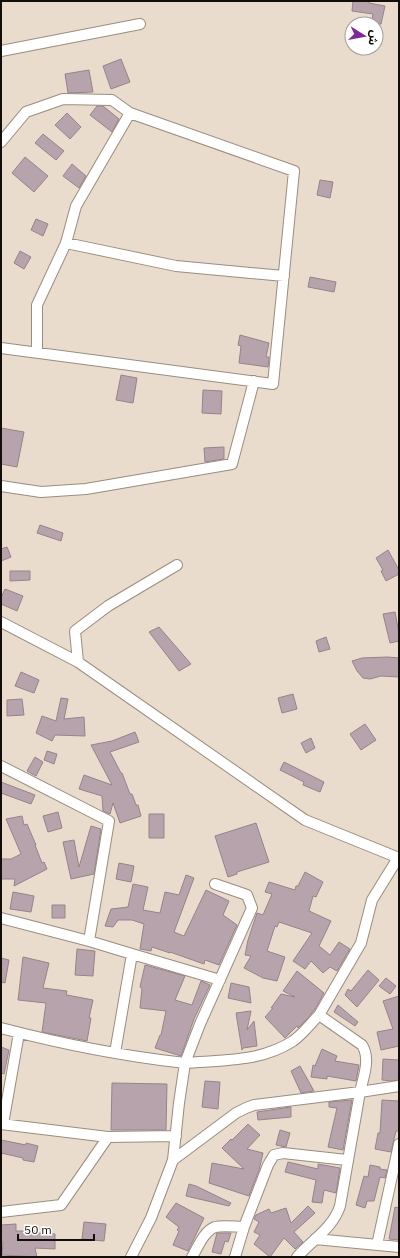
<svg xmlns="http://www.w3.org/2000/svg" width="400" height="1258" font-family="'IBM Plex Sans','Noto Sans Arabic',sans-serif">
<rect width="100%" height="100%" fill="#eadccd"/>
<path fill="#b7a3ac" stroke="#96838b" d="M353,1H369V3L385,6L381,24H371L373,14L352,11Z
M121,59L130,82L111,89L103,66Z
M89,70L93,92L68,93L65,74Z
M97,106H103L119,119L112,132L90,115Z
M67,113L81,127L70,139L55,125Z
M43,134L64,151L56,160L35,143Z
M25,157L48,176L34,192L12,173Z
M72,164L86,176L79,188L63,176Z
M320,180L333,182L330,198L317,195Z
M36,219L48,224L43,236L31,230Z
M20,251L31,257L24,269L14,263Z
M310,277L336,282L334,292L308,287Z
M240,335L269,343L266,357H269L268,367L239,363L241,346L238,345Z
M121,375L137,378L133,403L116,400Z
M203,390L222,391L221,414L202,413Z
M1,428L24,432L17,467L1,464Z
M224,447V459L205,462L204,448Z
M40,525L63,533L61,541L37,533Z
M7,547L11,557L1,561V549Z
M388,550L399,570V574L386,581L381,571L383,570L376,558Z
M10,571H30V580L10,581Z
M5,589L23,596L17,611L1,604V598Z
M395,612L399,633V641L390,643L383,614Z
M159,627L191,664L179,671L149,632Z
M326,637L330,649L319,652L316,641Z
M387,657L399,658V677L381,676L370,679L363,678L357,671L352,661L362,658Z
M21,672L39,680L34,693L15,686Z
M293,694L297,709L282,713L278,698Z
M61,698L68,699L64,719L84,717L85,736L55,735L52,741L36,733L42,716L56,721Z
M22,699L24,715L7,716V700Z
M365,724L376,740L361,750L350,734Z
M135,732L139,742L110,752L121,773H122L130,794H132L136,805H138L141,816L120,823L113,803L110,814L103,811L102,796L79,789L84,775L112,785L91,745L112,741Z
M311,738L315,748L306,753L301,743Z
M47,751L57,754L54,764L44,760Z
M35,757L43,762L36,776L27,771Z
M284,762L324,782L320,792L303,785L304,782L280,770Z
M1,782L35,795L31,804L1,793Z
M58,812L62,828L48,832L43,816Z
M149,814H164V838H149Z
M22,816L24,825L27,824L36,845H35L42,863L44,862L47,869L14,886L15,879H1V859H11L21,854L6,819Z
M256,823L269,862L237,872V874L228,877L215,836Z
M91,826L101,829L94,874L71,879L63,842L74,840L79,867Z
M119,863L134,866L131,882L116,879Z
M305,872L323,882L316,897L313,896L309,911L331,921L319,946L330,955L339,942L350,949L337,971L330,967L323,973L311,961L305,969L293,961L312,933L279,922L277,927L275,926L267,951L285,957L277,981L263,978L244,968L251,956L245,955L248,940L257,913L263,915L272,894L265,892L269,882L295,890L296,886H298Z
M186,875L194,878L174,932L184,936L206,890L229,901L223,915L237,925L219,965L205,960L204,964L170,952V953L152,947L151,951L140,949L144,924L132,920H118L113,927L105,926L111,909L128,907L133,884L148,887L143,910L160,913L165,892L179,895Z
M13,892L34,896L31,912L10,909Z
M52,905H65V918H52Z
M77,949L95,951L93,976L75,975Z
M23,957L49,963L43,988L67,991L66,995H67L93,1000L89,1018H91L87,1041L42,1032L46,1003L18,1000Z
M1,958L9,960L5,983L1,982Z
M145,965L185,976L175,1000L192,1005L201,981L210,985L194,1019L181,1056L155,1048L160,1035H161L166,1011L140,1008L142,988L140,987Z
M368,970L379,980L357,1007L345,995L348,989L351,991Z
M297,971L324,993L315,1009L307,1019L298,1028L297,1026L285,1038L265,1017L273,1008H271L281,994L295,997L283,991Z
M386,978L396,986L390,994L379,986Z
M231,983L249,987L251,1003L228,998Z
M399,996V1046L381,1050L377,1032L393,1029L383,1001Z
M338,1005L358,1022L355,1026L334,1012Z
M251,1011L247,1030L254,1021L257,1046L243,1048L242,1050L236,1013Z
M1,1047L9,1050L4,1074L1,1073Z
M322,1049L337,1056L335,1061L359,1065L356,1081L327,1076V1079L311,1077L313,1065L315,1066Z
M383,1059L399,1060V1080L392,1081L382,1080Z
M300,1066L314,1091L301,1093L291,1071Z
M205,1081L220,1082L218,1109L202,1107Z
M112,1083L167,1084L166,1130H111Z
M352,1100L343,1150L328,1147L337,1108L329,1107V1102Z
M382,1100L399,1101V1131H396L391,1152L375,1149L378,1133H380Z
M291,1107V1117L258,1120L257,1112Z
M248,1124L260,1135L247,1149L263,1153L259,1170L249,1196L209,1183L212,1163L244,1169L222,1148L231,1139L232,1140Z
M280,1130L290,1133L286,1147L276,1145Z
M1,1140L26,1145V1143L38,1146L34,1162L23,1160V1158L1,1153Z
M288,1162L318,1169V1164L340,1168L336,1193L324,1190L322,1203L312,1202L316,1180L285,1172Z
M370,1165L380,1167V1169L387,1170L385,1178L380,1177L374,1201H367L365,1208L356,1205L364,1176L368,1177Z
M189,1184L196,1186L231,1203L229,1206L186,1196Z
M176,1203L204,1218L188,1251L173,1245L179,1231L177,1230L179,1227L166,1217Z
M308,1206L315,1213L294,1232L303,1242L295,1249L284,1238L270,1257L254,1244L260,1235L254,1232L259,1222L254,1219L256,1215L269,1209L271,1213L286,1208L291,1223Z
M395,1207L399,1208V1240L389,1239Z
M84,1222L106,1224L104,1241L82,1239Z
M16,1224V1231H38V1233L55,1234V1249L35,1248L37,1257L2,1255L3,1242H1V1225Z
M217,1233H231L228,1242L225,1241L221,1254L212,1252Z"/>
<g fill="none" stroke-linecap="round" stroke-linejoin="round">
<g stroke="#998d7f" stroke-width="12">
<path id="minor" d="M1,51L140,24
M1,142L26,112L63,99L112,100L130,113L294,171L273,384L1,348
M66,243L176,266L284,276
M37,352V305L66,243L76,206L130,113
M1,486L41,492L86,489L232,464L254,381
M1,622L78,662L75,631L108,606L177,565
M78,662L305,820L399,858
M1,766L109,821L89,941L1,918
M89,941L132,954L115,1053
M132,954L220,980
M319,1015L361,943L372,900L398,858
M1,1028C62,1044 123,1056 185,1063L179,1103L173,1160L151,1218L131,1257
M1,1124L108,1137L176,1136
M3,1124L19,1033
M173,1160L236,1113L246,1108L254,1105L360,1092C363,1078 371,1059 362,1045L319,1015C311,1023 303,1034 293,1041C261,1062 222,1060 185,1063L200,1024L252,908L247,895L215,884
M1,1212L61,1205L108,1137
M315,1239L399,1247
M377,1245L399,1144
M192,1257C198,1247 204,1231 215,1227C224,1225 235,1227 244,1227
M235,1257L244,1227L268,1165L274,1155L283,1153L347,1160
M297,1257C312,1240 333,1228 340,1206L360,1092L399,1086"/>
</g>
<use href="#minor" stroke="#fff" stroke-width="10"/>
</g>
<rect width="400" height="1258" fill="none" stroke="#130e09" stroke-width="4"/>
<g transform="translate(364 36) rotate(101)"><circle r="19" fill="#ffffff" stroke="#a19f9d"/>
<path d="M0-3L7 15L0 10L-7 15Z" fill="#7d2999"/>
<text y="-6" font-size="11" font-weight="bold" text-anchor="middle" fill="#130e09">ش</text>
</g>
<path d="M18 1234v6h76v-6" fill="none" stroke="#130e09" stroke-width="2"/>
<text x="24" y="1234" font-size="12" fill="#130e09" stroke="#ffffff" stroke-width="3" paint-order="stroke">50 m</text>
</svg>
